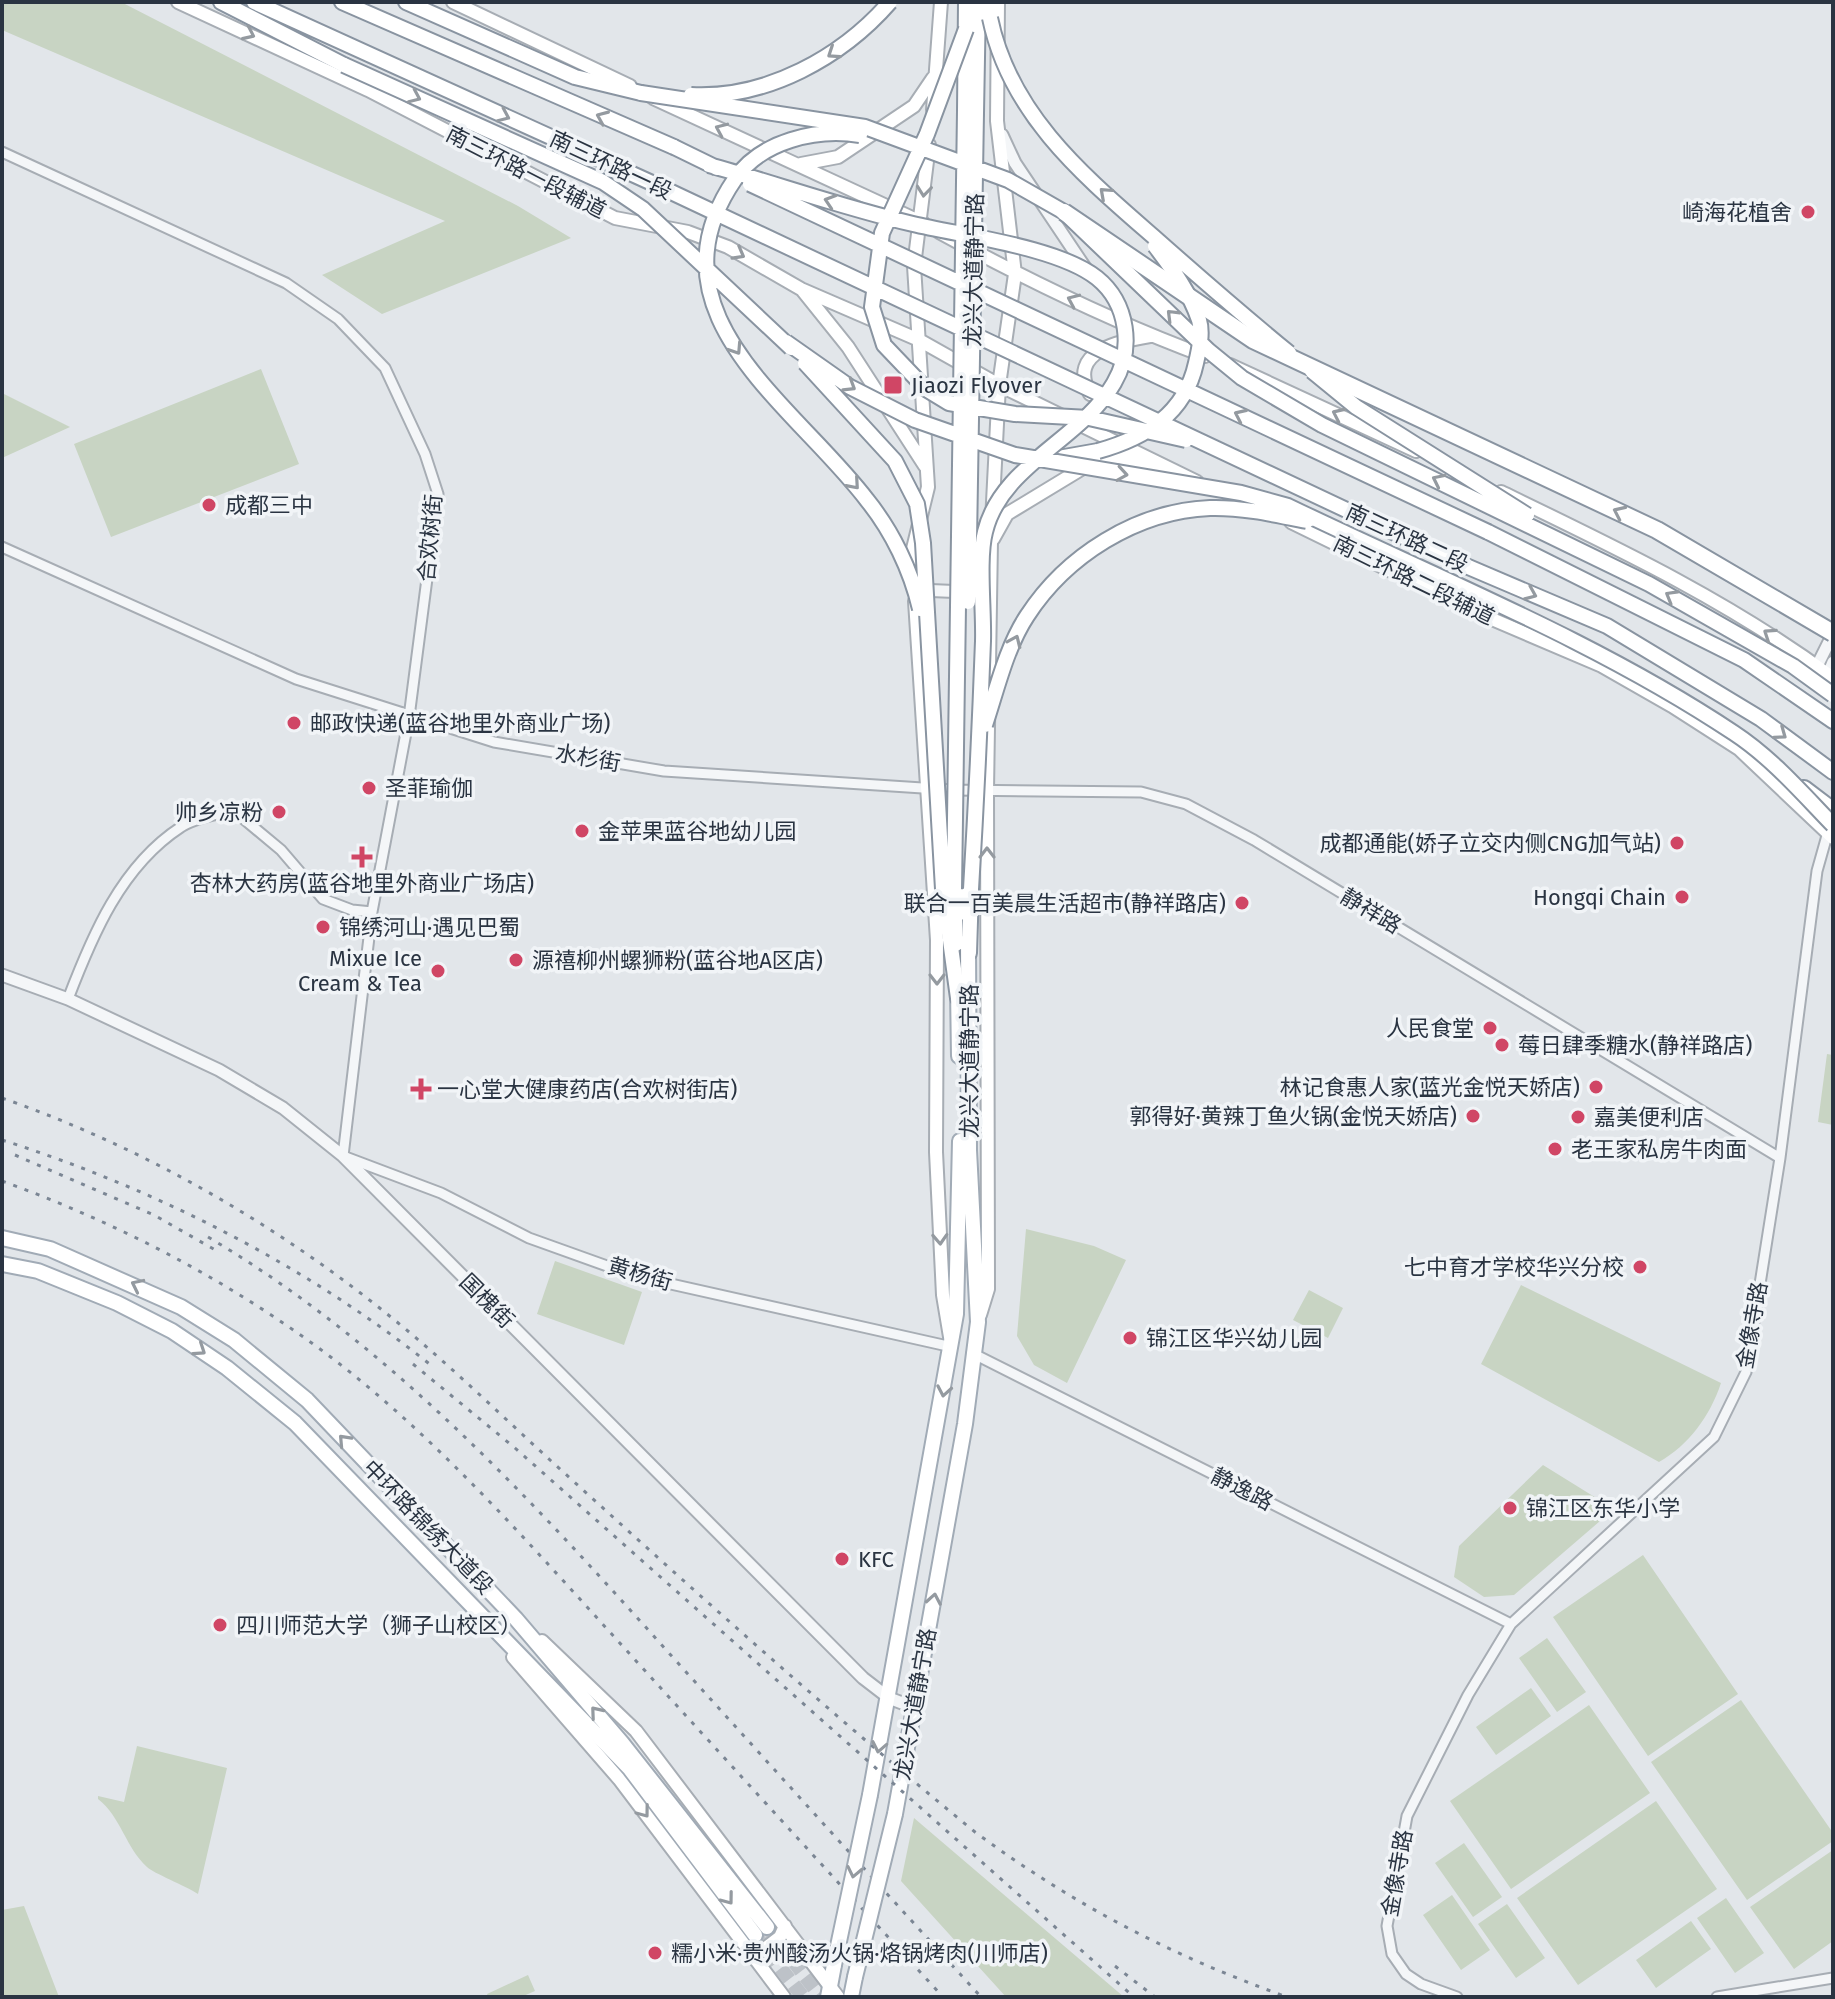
<svg xmlns="http://www.w3.org/2000/svg" width="1835" height="1999" font-family="'Fira Sans','Noto Sans SC',sans-serif">
<rect width="100%" height="100%" fill="#e2e6ea"/>
<path fill="#c8d4c3" d="M2,2H121L518,206L571,238L382,314L322,275L445,221L2,30Z
M261,369L299,464L111,537L74,444Z
M2,393L70,427L2,458Z
M1827,1054L1833,1055V1125L1818,1122Z
M1026,1229L1094,1246L1126,1260L1067,1383L1034,1365L1017,1336Z
M555,1261L642,1292L624,1345L537,1314Z
M1521,1285L1721,1383C1710,1416 1689,1445 1659,1462L1481,1364Z
M1309,1290L1343,1308L1328,1338L1293,1320Z
M1543,1465L1614,1509L1514,1595L1484,1597L1454,1577L1459,1546Z
M1643,1555L1738,1694L1648,1756L1553,1617Z
M1547,1638L1586,1692L1557,1712L1519,1658Z
M1531,1688L1551,1716L1496,1755L1476,1727Z
M1741,1700L1833,1833V1841L1747,1900L1651,1762Z
M1589,1705L1650,1793L1511,1889L1450,1801Z
M137,1746L227,1768L198,1894C186,1886 153,1873 147,1867C126,1848 121,1817 98,1799V1796L124,1802Z
M1656,1801L1717,1889L1578,1985L1517,1898Z
M914,1818L1124,1997H1006L901,1881Z
M1464,1843L1502,1897L1473,1917L1435,1863Z
M1833,1850V1941L1794,1969L1750,1907Z
M1452,1895L1490,1950L1461,1970L1423,1915Z
M1726,1898L1764,1953L1735,1973L1697,1918Z
M1507,1904L1545,1958L1516,1978L1478,1924Z
M24,1906L59,1997H2V1910Z
M1691,1921L1711,1949L1656,1988L1636,1960Z
M528,1975L535,1991L521,1997H488L487,1994Z"/>
<g fill="none" stroke-linecap="round" stroke-linejoin="round">
<path stroke="#bdc2c8" stroke-width="14" stroke-dasharray="14 7" stroke-linecap="butt" d="M767,1927L821,1997
M755,1935L803,1997"/>
<g stroke="#a7adb4" stroke-width="13">
<path id="minor" d="M2,152L286,283L338,319L385,368L425,454L438,494L409,717L372,912L343,1156L441,1193L529,1238L635,1276L952,1347
M2,547L296,679L494,742L664,771L953,790L1141,792L1186,804L1254,840L1780,1158
M68,999C92,936 121,866 181,827C194,818 217,815 233,810L281,850L323,899L352,910L372,912
M972,1353L1511,1624
M1457,1997L1421,1984L1406,1974L1392,1954L1387,1926L1407,1816L1468,1695L1511,1624L1714,1437L1746,1372L1780,1158L1817,871L1828,832
M1717,1997L1833,1978"/>
</g>
<g stroke="#a7adb4" stroke-width="15">
<path id="tertiary" d="M1002,135L1015,163L1086,269
M919,590L966,592
M1817,666L1833,634
M1828,674L1833,662
M2,975L68,999L219,1070L283,1108L343,1156L863,1678L889,1698L915,1708"/>
</g>
<g stroke="#a7adb4" stroke-width="16">
<path id="secondary" d="M178,2L368,90L615,218L688,232L728,247L801,289L919,340L999,385L1197,482
M453,2L630,86
M653,98L923,223
M933,110L941,2
M801,164L838,157L914,106L933,78
M939,232C1025,279 1113,322 1205,356
M803,291L848,347L925,466
M1230,365L1416,451
M1090,394C1066,350 1122,341 1151,336
M1501,492C1617,548 1729,601 1833,678
M1291,522L1473,611L1602,666L1672,706L1739,749L1833,838
M993,539L1007,514L1101,457H1118L1163,470
M913,579L912,553L928,487L914,266L929,145
M915,601L937,940L936,1152L943,1295L950,1337
M980,1315L988,1289L987,790L991,541L999,385L1015,274L997,121L998,2
M542,1641L636,1731L838,1997
M513,1657L619,1779L784,1997
M747,1948L763,1950L780,1937L785,1926"/>
</g>
<g stroke="#a1abb6" stroke-width="18">
<path id="primary" d="M963,886L965,913
M954,889L956,944
M958,989L959,1056
M2,1238L50,1249L181,1307L234,1340L307,1400L516,1619L622,1743L767,1927
M2,1264L38,1271L117,1303L172,1331L227,1368L295,1423L630,1769L755,1935
M870,1795L956,1314L960,1141
M895,1814L965,1424L978,1322L969,1150L968,941
M828,1997L834,1965
M851,1997L855,1977"/>
</g>
<g stroke="#8994a1" stroke-width="18">
<path id="trunk" d="M221,2L344,65
M254,2L652,183
M342,2L674,147
M406,2L575,77L641,93
M989,2L990,18
M965,111L966,2
M976,113L978,2
M1053,459L1098,451
M1488,532L1744,660L1833,721
M1459,563L1607,626L1761,719L1833,772
M943,889L958,998
M969,953L971,889"/>
</g>
<g stroke="#8994a1" stroke-width="20">
<path id="motorway" d="M1804,789L1833,811"/>
</g>
<use href="#minor" stroke="#f4f6f8" stroke-width="9"/>
<use href="#tertiary" stroke="#f4f6f8" stroke-width="11"/>
<use href="#secondary" stroke="#fff" stroke-width="12"/>
<use href="#primary" stroke="#fff" stroke-width="14"/>
<use href="#trunk" stroke="#fff" stroke-width="14"/>
<use href="#motorway" stroke="#fff" stroke-width="16"/>
<path stroke="#7b8694" stroke-width="3" stroke-dasharray="4 8" stroke-linecap="butt" d="M2,1098C145,1148 280,1226 397,1322C458,1372 513,1427 571,1479C703,1599 837,1719 975,1832C1074,1905 1170,1955 1287,1997
M2,1140C156,1189 306,1265 432,1366
M15,1155L154,1215L217,1251
M2,1181C115,1222 222,1277 320,1349C432,1432 525,1539 618,1641C726,1760 834,1878 943,1997
M208,1237C389,1344 529,1497 668,1652C772,1767 876,1882 981,1997
M413,1364L515,1448L1134,1997
M1115,1966L1155,1997"/>
<g stroke="#a1abb6" stroke-width="18" stroke-linecap="butt">
<path id="primary-bridge" d="M834,1965L870,1795
M855,1977L895,1814"/>
</g>
<g stroke="#8994a1" stroke-width="18" stroke-linecap="butt">
<path id="trunk-bridge" d="M990,18C1010,115 1084,176 1155,238C1199,277 1244,316 1289,353
M966,29L927,134L882,233L872,307L884,345L926,389L949,403L1015,414L1089,418L1186,440
M344,65L603,182L643,209L791,348
M641,93L865,127L1008,180L1064,212L1209,351L1242,378L1322,425L1649,584L1793,666L1833,695
M691,95C767,99 842,57 890,2
M860,135C816,128 761,141 735,179C643,313 795,405 867,500C892,531 911,570 920,609
M674,147L717,168
M709,165C777,184 844,208 913,224C963,236 1058,247 1097,278C1128,303 1134,349 1114,383C1082,439 1001,465 985,532C978,559 984,611 983,641C980,723 976,806 971,889
M652,183L1459,563
M750,184L1488,532
M786,342L850,387L915,420L1015,455L1241,493L1288,506C1437,578 1596,641 1734,733C1772,758 1802,793 1833,825
M805,363L895,461L917,504L923,543L943,889
M1312,371L1356,407L1527,515
M1098,451C1145,438 1185,414 1196,363C1199,350 1203,333 1199,320C1189,291 1173,270 1155,246
M968,602L976,113
M985,725C997,689 1006,648 1027,616C1066,556 1136,511 1210,508C1241,507 1277,515 1307,521
M954,889L965,111"/>
</g>
<g stroke="#8994a1" stroke-width="20" stroke-linecap="butt">
<path id="motorway-bridge" d="M1064,212L1253,340L1657,530L1833,633"/>
</g>
<use href="#primary-bridge" stroke="#fff" stroke-width="14"/>
<use href="#trunk-bridge" stroke="#fff" stroke-width="14"/>
<use href="#motorway-bridge" stroke="#fff" stroke-width="16"/>
</g>
<defs><path id="oneway-chevron" d="M-2-3.5L2.5 0L-2 3.5" fill="none" stroke-width="1.6" stroke-linecap="round" stroke-linejoin="round" transform="scale(2)"/></defs>
<g stroke="#949aa0">
<use href="#oneway-chevron" transform="translate(249 34) rotate(25)"/>
<use href="#oneway-chevron" transform="translate(833 53) rotate(146)"/>
<use href="#oneway-chevron" transform="translate(415 97) rotate(24)"/>
<use href="#oneway-chevron" transform="translate(504 116) rotate(24)"/>
<use href="#oneway-chevron" transform="translate(602 117) rotate(-157)"/>
<use href="#oneway-chevron" transform="translate(721 129) rotate(-156)"/>
<use href="#oneway-chevron" transform="translate(924 191) rotate(96)"/>
<use href="#oneway-chevron" transform="translate(1105 193) rotate(-138)"/>
<use href="#oneway-chevron" transform="translate(830 201) rotate(-162)"/>
<use href="#oneway-chevron" transform="translate(739 254) rotate(29)"/>
<use href="#oneway-chevron" transform="translate(1073 300) rotate(-156)"/>
<use href="#oneway-chevron" transform="translate(1172 315) rotate(-135)"/>
<use href="#oneway-chevron" transform="translate(736 349) rotate(57)"/>
<use href="#oneway-chevron" transform="translate(850 386) rotate(32)"/>
<use href="#oneway-chevron" transform="translate(1338 414) rotate(-155)"/>
<use href="#oneway-chevron" transform="translate(1240 415) rotate(-155)"/>
<use href="#oneway-chevron" transform="translate(1122 474) rotate(9)"/>
<use href="#oneway-chevron" transform="translate(1438 480) rotate(-154)"/>
<use href="#oneway-chevron" transform="translate(854 484) rotate(49)"/>
<use href="#oneway-chevron" transform="translate(1619 512) rotate(-155)"/>
<use href="#oneway-chevron" transform="translate(1531 594) rotate(23)"/>
<use href="#oneway-chevron" transform="translate(1671 596) rotate(-150)"/>
<use href="#oneway-chevron" transform="translate(1769 634) rotate(-146)"/>
<use href="#oneway-chevron" transform="translate(1015 641) rotate(-66)"/>
<use href="#oneway-chevron" transform="translate(1781 734) rotate(36)"/>
<use href="#oneway-chevron" transform="translate(987 853) rotate(-90)"/>
<use href="#oneway-chevron" transform="translate(937 979) rotate(90)"/>
<use href="#oneway-chevron" transform="translate(940 1239) rotate(87)"/>
<use href="#oneway-chevron" transform="translate(137 1285) rotate(-154)"/>
<use href="#oneway-chevron" transform="translate(200 1350) rotate(34)"/>
<use href="#oneway-chevron" transform="translate(944 1391) rotate(100)"/>
<use href="#oneway-chevron" transform="translate(344 1440) rotate(-133)"/>
<use href="#oneway-chevron" transform="translate(934 1599) rotate(-80)"/>
<use href="#oneway-chevron" transform="translate(596 1712) rotate(-130)"/>
<use href="#oneway-chevron" transform="translate(879 1747) rotate(101)"/>
<use href="#oneway-chevron" transform="translate(644 1812) rotate(53)"/>
<use href="#oneway-chevron" transform="translate(854 1872) rotate(102)"/>
<use href="#oneway-chevron" transform="translate(728 1899) rotate(53)"/>
</g>
<g fill="#d04665" stroke="#f1f4f7" stroke-width="3">
<circle cx="1808" cy="212" r="8"/>
<rect x="883" y="375" width="20" height="20" rx="4"/>
<circle cx="209" cy="505" r="8"/>
<circle cx="294" cy="723" r="8"/>
<circle cx="369" cy="788" r="8"/>
<circle cx="279" cy="812" r="8"/>
<circle cx="582" cy="831" r="8"/>
<circle cx="1677" cy="843" r="8"/>
<path d="M358 845h8v8h8v8h-8v8h-8v-8h-8v-8h8z"/>
<circle cx="1682" cy="897" r="8"/>
<circle cx="1242" cy="903" r="8"/>
<circle cx="323" cy="927" r="8"/>
<circle cx="516" cy="960" r="8"/>
<circle cx="438" cy="971" r="8"/>
<circle cx="1490" cy="1028" r="8"/>
<circle cx="1502" cy="1045" r="8"/>
<circle cx="1596" cy="1087" r="8"/>
<path d="M417 1077h8v8h8v8h-8v8h-8v-8h-8v-8h8z"/>
<circle cx="1473" cy="1116" r="8"/>
<circle cx="1578" cy="1117" r="8"/>
<circle cx="1555" cy="1149" r="8"/>
<circle cx="1640" cy="1267" r="8"/>
<circle cx="1130" cy="1338" r="8"/>
<circle cx="1510" cy="1508" r="8"/>
<circle cx="842" cy="1559" r="8"/>
<circle cx="220" cy="1625" r="8"/>
<circle cx="655" cy="1953" r="8"/>
</g>
<g text-anchor="middle" dominant-baseline="central" stroke-width="7" stroke-linejoin="round" paint-order="stroke">
<g font-size="22" fill="#2a3442" stroke="#f1f4f7">
<text transform="translate(611 165) rotate(25)">南三环路一段</text>
<text transform="translate(526 172) rotate(27)">南三环路一段辅道</text>
<text transform="translate(974 270) rotate(-89)">龙兴大道静宁路</text>
<text transform="translate(430 538) rotate(-85)">合欢树街</text>
<text transform="translate(1407 538) rotate(25)">南三环路二段</text>
<text transform="translate(1414 580) rotate(26)">南三环路二段辅道</text>
<text transform="translate(588 758) rotate(10)">水杉街</text>
<text transform="translate(1371 911) rotate(31)">静祥路</text>
<text transform="translate(969 1061) rotate(-90)">龙兴大道静宁路</text>
<text transform="translate(640 1274) rotate(16)">黄杨街</text>
<text transform="translate(487 1301) rotate(45)">国槐街</text>
<text transform="translate(1752 1325) rotate(-80)">金像寺路</text>
<text transform="translate(1242 1489) rotate(27)">静逸路</text>
<text transform="translate(428 1527) rotate(46)">中环路锦绣大道段</text>
<text transform="translate(915 1704) rotate(-80)">龙兴大道静宁路</text>
<text transform="translate(1397 1873) rotate(-80)">金像寺路</text>
</g>
<g font-size="22" fill="#2a3442" stroke="#f1f4f7" text-anchor="start">
<text x="1792" y="212" text-anchor="end">崎海花植舍</text>
<text x="911" y="385">Jiaozi Flyover</text>
<text x="225" y="505">成都三中</text>
<text x="310" y="723">邮政快递(蓝谷地里外商业广场)</text>
<text x="385" y="788">圣菲瑜伽</text>
<text x="263" y="812" text-anchor="end">帅乡凉粉</text>
<text x="598" y="831">金苹果蓝谷地幼儿园</text>
<text x="1661" y="843" text-anchor="end">成都通能(娇子立交内侧CNG加气站)</text>
<text x="362" y="883" text-anchor="middle">杏林大药房(蓝谷地里外商业广场店)</text>
<text x="1666" y="897" text-anchor="end">Hongqi Chain</text>
<text x="1226" y="903" text-anchor="end">联合一百美晨生活超市(静祥路店)</text>
<text x="339" y="927">锦绣河山·遇见巴蜀</text>
<text x="422" y="958" text-anchor="end">Mixue Ice<tspan x="422" dy="25">Cream &amp; Tea</tspan></text>
<text x="532" y="960">源禧柳州螺狮粉(蓝谷地A区店)</text>
<text x="1474" y="1028" text-anchor="end">人民食堂</text>
<text x="1518" y="1045">莓日肆季糖水(静祥路店)</text>
<text x="1580" y="1087" text-anchor="end">林记食惠人家(蓝光金悦天娇店)</text>
<text x="437" y="1089">一心堂大健康药店(合欢树街店)</text>
<text x="1457" y="1116" text-anchor="end">郭得好·黄辣丁鱼火锅(金悦天娇店)</text>
<text x="1594" y="1117">嘉美便利店</text>
<text x="1571" y="1149">老王家私房牛肉面</text>
<text x="1624" y="1267" text-anchor="end">七中育才学校华兴分校</text>
<text x="1146" y="1338">锦江区华兴幼儿园</text>
<text x="1526" y="1508">锦江区东华小学</text>
<text x="858" y="1559">KFC</text>
<text x="236" y="1625">四川师范大学（狮子山校区）</text>
<text x="671" y="1953">糯小米·贵州酸汤火锅·烙锅烤肉(川师店)</text>
</g>
</g>
<rect width="1835" height="1999" fill="none" stroke="#2a3442" stroke-width="8"/>
</svg>
